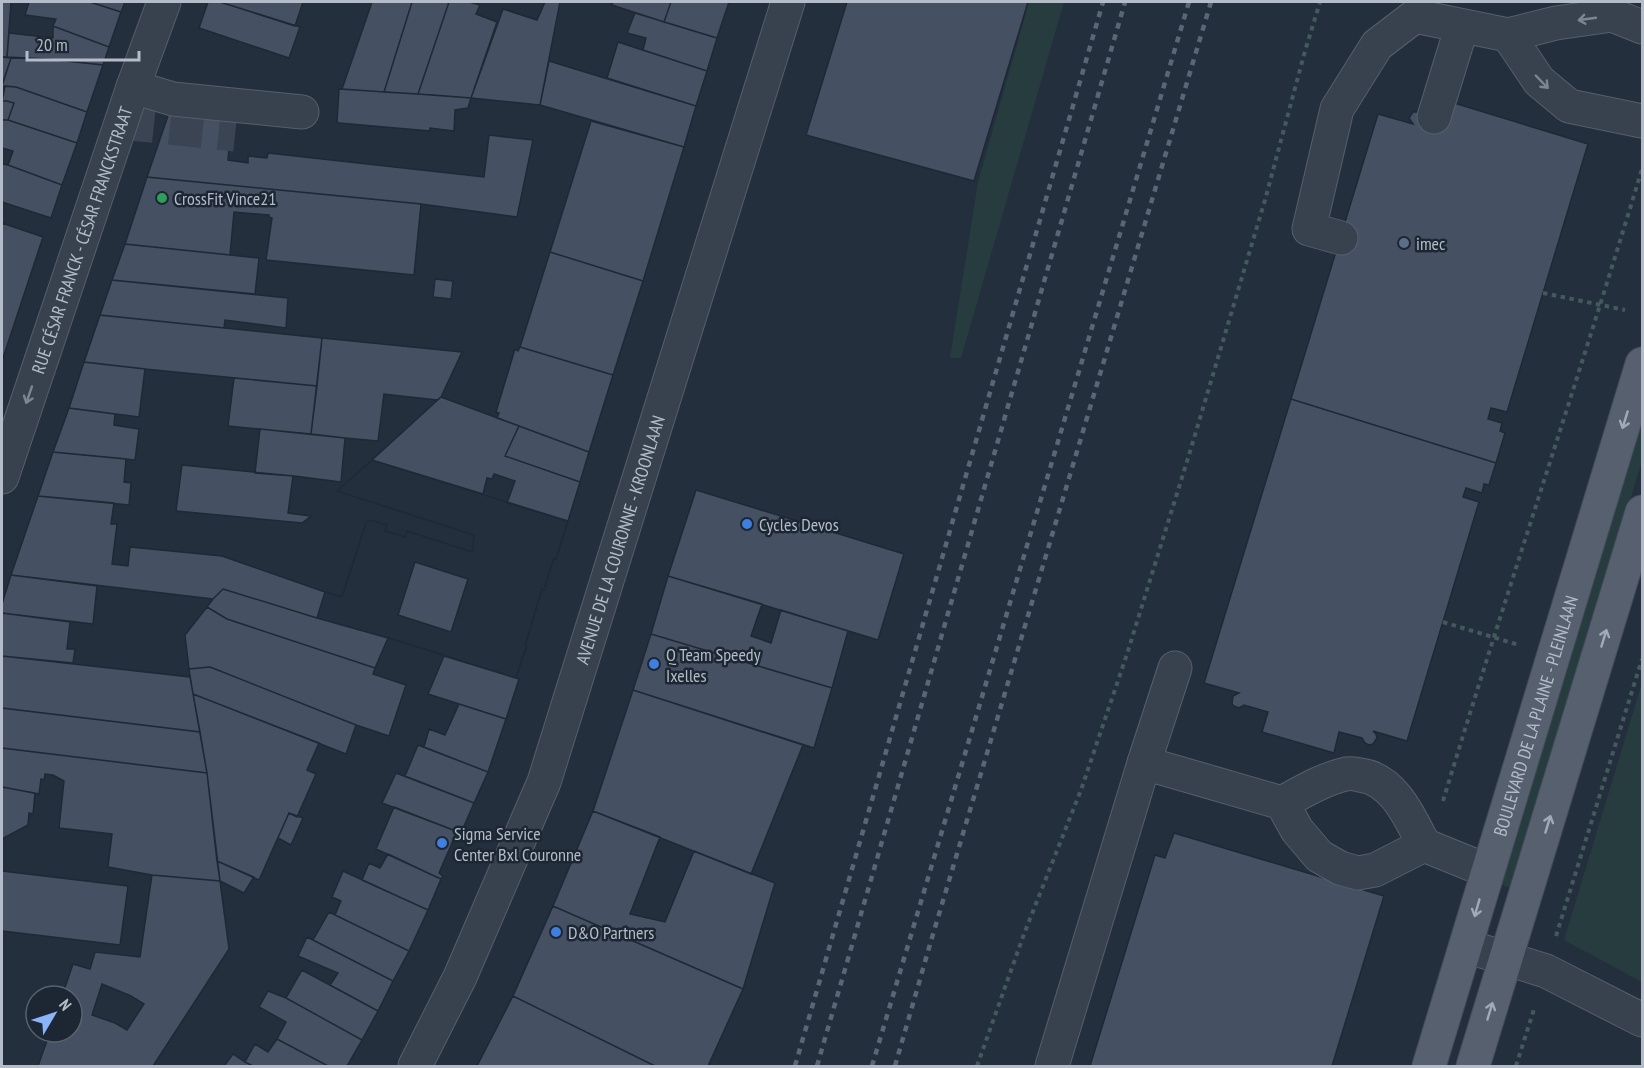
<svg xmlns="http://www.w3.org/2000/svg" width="1644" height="1068" font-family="'PT Sans Narrow',sans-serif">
<rect width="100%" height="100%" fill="#242f3e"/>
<path fill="#263c3f" d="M1029,2H1064L961,358H950L978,182Z
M1642,413V461L1513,888L1499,884Z
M1642,683V982L1564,940Z"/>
<path fill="#455162" stroke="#1f2835" stroke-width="1.5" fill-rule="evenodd" d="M2,2H11L7,57H2Z
M29,2H90L121,12L109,47L53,26L56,19L25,15Z
M90,2H125L121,12Z
M208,2H220L300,27L289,58L199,28Z
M220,2H303L295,26Z
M372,2H412L384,92L342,89Z
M412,2H449L418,94L384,92Z
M449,2H469L480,5L476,14L497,22L471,98L418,94Z
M545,2H560L540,105L471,98L503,9L537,20Z
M613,2H671L664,22L612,5Z
M671,2H729L717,38L664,22Z
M847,2H1028L974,181L806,135Z
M635,13L717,38L707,71L643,50L646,38L627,33Z
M53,26L109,47L103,65L47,59L7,57L9,33L53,38Z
M618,42L707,71L696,106L607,78Z
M2,57L11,58L2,85Z
M11,58L47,59L103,65L87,112L16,87L2,86Z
M549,61L696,106L684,147L540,105Z
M5,86L16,87L87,112L77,143L8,120L14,103L7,101H2Z
M339,89L433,95L471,98L468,108L455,110L454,131L430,128V131L339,123L337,122Z
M2,101H7L14,103L8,120H2Z
M1454,103L1588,144L1507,412L1491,408L1488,419L1502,423L1500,431L1505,433L1496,463L1291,399L1378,114L1413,124L1409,118L1413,112H1420Z
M171,107L232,113L228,160L248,163V156L267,158L268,153L484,177L489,135L533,140L517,217L421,204L147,177Z
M2,120H8L77,143L62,185L8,165L13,151L2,148Z
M591,121L684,147L643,281L550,252Z
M2,164L8,165L62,185L51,218L2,202Z
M147,177L421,204L414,275L266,260L272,218L269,217V215L234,212L230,255L125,244Z
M2,223L43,237L2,361Z
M125,244L259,258L255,294L112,280Z
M550,252L643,281L613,375L520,347Z
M435,279L453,281L451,299L433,297Z
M112,280L288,298L286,328L225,320L224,328L100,315Z
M100,315L322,338L317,386L145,369L84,362Z
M322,338L462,352L441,397L437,400L384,394L378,441L345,438L311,434Z
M520,347L613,375L589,452L497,418L499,413L496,412L515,349L518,351Z
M84,362L145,369L139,417L69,408Z
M234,378L317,386L311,434L228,426Z
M441,397L519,426L505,456L580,482L568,521L507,503L515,481L494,474L492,479L487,478L483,494L372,460Z
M1291,399L1496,463L1489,485L1484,484L1482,493L1466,488L1463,497L1479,502L1407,741L1373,731L1376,734L1377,738L1373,744L1369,745L1365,743L1362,738L1339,732L1334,753L1262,732L1268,712L1244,705L1239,708L1234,706L1232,704L1233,696L1239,693L1204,683Z
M69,408L115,414L114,425L139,429L135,460L53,452Z
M519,426L589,452L580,482L505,456Z
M260,429L345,438L341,482L294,476L255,473Z
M53,452L126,459L124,482L131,483L129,505L38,496Z
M372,460L568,521L556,559L554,558L545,586H546L545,590L542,589L525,646L527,647L526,651L525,650L516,678L389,638L317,618L325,592L342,597L366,523L370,520L387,525L385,531L405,537L407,531L472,552L474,535L337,491ZM415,562L468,579L451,632L398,615Z
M372,460L568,521L556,559L554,558L545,586H546L545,590L542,589L525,646L527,647L526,651L525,650L516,678L389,638L317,618L325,592L342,597L366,523L370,520L387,525L385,531L405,537L407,531L472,552L474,535L337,491Z
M182,465L293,476L288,513L311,516L302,523L176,511Z
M696,490L904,554L878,640L668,576Z
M38,496L114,503L111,524H117L112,564L128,566L130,547L222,556L325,592L317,618L223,589L213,599L11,575Z
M11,575L97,586L93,624L2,613V604Z
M668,576L762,604L751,636L771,643L781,610L848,631L832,688L651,634Z
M223,589L317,618L388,638L375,668L227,619L207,607L213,599Z
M207,607L227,619L375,668L373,674L406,685L389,736L356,725L210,667L189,669L185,635Z
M2,613L70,622L67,649H75L73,663L2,656Z
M651,634L832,688L814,748L633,690Z
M2,656L190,677L200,732L2,708Z
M444,656L519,679L506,719L428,694Z
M210,667L356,725L346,754L193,694L189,669Z
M633,690L803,745L751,874L593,811Z
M193,694L319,743L307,770L316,774L297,817L289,813L259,880L217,861L207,773Z
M459,704L506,719L488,772L424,747L429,729L445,735Z
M2,708L200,732L207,773L2,748Z
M418,745L488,772L474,803L405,776Z
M2,748L207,773L220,881L152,875L108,867L112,834L59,828L64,781L53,775L45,774L44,780L41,779L39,794L2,787Z
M396,773L474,803L461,833L382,803Z
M2,787L35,793L33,814L29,813L28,825L2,839Z
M394,807L461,833L460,836L456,834L439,873L443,876L441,879L376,849Z
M593,811L660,837L630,914L665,922L694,851L775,883L743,989L553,906Z
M289,813L303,818L291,845L278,838Z
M1174,833L1384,896L1332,1066H1090L1155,855L1165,858Z
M388,854L441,879L428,910L362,880L369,863L380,868Z
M217,861L254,877L244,893L220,881Z
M2,871L128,886L120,945L2,931Z
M343,871L428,910L409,951L335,915L341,901L332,897Z
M152,875L220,881L229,949L153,1066H38L50,1032H72V996H62L73,964L90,969L95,952L140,957ZM102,984L131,996L144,1004L127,1030L115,1023L92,1015Z
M553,906L743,989L708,1066H655L513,996Z
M329,912L409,951L393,981L313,940Z
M307,937L393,981L378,1011L330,985L338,973L298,956Z
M302,970L378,1011L362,1040L286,998Z
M268,991L286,998L362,1040L347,1066H328L277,1039L286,1022L259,1007Z
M513,996L655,1066H477Z
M277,1039L328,1066H253L245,1062L255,1044L268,1052Z
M233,1054L245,1062L253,1066H224Z"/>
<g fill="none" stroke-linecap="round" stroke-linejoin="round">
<path stroke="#3a4453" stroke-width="33" stroke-dasharray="33 16" stroke-linecap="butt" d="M121,123L235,135"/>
<g stroke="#565f6c" stroke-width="35">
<g id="minor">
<path d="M1508,35L1539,81L1569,106L1642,121"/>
<path d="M133,87L173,99L302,112"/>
<path d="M1434,117L1462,26"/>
<path d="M1341,238L1309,229L1337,109L1377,45L1415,16L1508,35L1556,23L1612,15L1642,27"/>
<path id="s1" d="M2,477L133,87L164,2"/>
<path d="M1144,763L1175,668"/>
<path d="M1282,803C1302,792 1324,779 1346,774C1351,773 1355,774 1360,775C1394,779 1410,818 1424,845"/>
<path d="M1466,946L1546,971L1642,1020"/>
<path id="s2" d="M415,1066L460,977L544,782L788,2"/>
<path d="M1052,1066L1144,763L1282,803L1297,830L1319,856L1340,868L1358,873L1375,870L1424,845L1488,871"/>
</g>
</g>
<g stroke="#414a57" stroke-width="35">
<g id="major">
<path id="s3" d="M1429,1066L1642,364"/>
<path d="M1473,1066L1642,512"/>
</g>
</g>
<path stroke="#44595c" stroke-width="4" stroke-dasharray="4.5 4.5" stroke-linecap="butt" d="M1543,293L1625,310
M1443,622L1519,645
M1443,801C1507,590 1578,381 1642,169
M1556,936L1642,659
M977,1066L1024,934L1081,790L1127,654L1189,455L1265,200L1305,51L1320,2
M1516,1066L1535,1006"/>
<use href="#minor" stroke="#38414e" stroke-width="33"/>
<use href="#major" stroke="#56606e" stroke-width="33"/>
<path stroke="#5a6575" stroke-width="4.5" stroke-dasharray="6 6" stroke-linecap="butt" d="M795,1066L1103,2
M817,1066L1125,2
M872,1066L1189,2
M895,1066L931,941L1211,2"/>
</g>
<defs><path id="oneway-shaft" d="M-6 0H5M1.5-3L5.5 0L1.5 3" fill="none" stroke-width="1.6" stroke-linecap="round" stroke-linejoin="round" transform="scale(1.5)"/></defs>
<g stroke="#7c8592">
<use href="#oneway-shaft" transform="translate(1587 19) rotate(172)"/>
<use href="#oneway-shaft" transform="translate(1542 82) rotate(46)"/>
<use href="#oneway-shaft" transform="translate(29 395) rotate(109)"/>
</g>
<g stroke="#a1aab7">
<use href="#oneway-shaft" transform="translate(1625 420) rotate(107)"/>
<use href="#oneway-shaft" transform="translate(1604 638) rotate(-73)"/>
<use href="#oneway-shaft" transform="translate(1548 824) rotate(-73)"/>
<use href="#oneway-shaft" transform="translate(1477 908) rotate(106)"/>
<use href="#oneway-shaft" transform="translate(1490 1011) rotate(-73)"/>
</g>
<circle fill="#2e9e5b" stroke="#1d2633" stroke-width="2" cx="162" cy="198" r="6"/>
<circle fill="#5c6f8a" stroke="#1d2633" stroke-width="2" cx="1404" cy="243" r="6"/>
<g fill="#3f7fe0" stroke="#1d2633" stroke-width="2">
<circle cx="747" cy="524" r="6"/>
<circle cx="654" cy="664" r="6"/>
<circle cx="442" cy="843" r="6"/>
<circle cx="556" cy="932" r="6"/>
</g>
<g text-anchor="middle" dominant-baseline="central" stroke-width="5" stroke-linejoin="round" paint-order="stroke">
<g font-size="18" fill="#b4bcc9" stroke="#1d2633" text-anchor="start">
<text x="174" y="198">CrossFit Vince21</text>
<text x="1416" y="243">imec</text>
<text x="759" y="524">Cycles Devos</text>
<text x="666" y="654">Q Team Speedy<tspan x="666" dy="21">Ixelles</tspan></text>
<text x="454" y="833">Sigma Service<tspan x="454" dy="21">Center Bxl Couronne</tspan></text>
<text x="568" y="932">D&amp;O Partners</text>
</g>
<g font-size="18" fill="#b4bcc9" stroke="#1d2633">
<text stroke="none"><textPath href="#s1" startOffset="250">RUE CÉSAR FRANCK - CÉSAR FRANCKSTRAAT</textPath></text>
<text stroke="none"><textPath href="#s2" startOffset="566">AVENUE DE LA COURONNE - KROONLAAN</textPath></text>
<text stroke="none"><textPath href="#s3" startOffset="366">BOULEVARD DE LA PLAINE - PLEINLAAN</textPath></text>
</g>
</g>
<rect width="1644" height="1068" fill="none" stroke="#b4bcc9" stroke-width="6"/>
<g transform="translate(54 1014) rotate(51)"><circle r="28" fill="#1d2633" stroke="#59626f" stroke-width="1.5"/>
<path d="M0-4.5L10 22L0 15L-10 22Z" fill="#8ab4f8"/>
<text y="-9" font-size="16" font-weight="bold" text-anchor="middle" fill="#b4bcc9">N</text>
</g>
<path d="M27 51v9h112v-9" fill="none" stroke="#b4bcc9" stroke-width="3"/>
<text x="36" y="51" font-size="18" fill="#b4bcc9" stroke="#1d2633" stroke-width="4.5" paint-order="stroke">20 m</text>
</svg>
